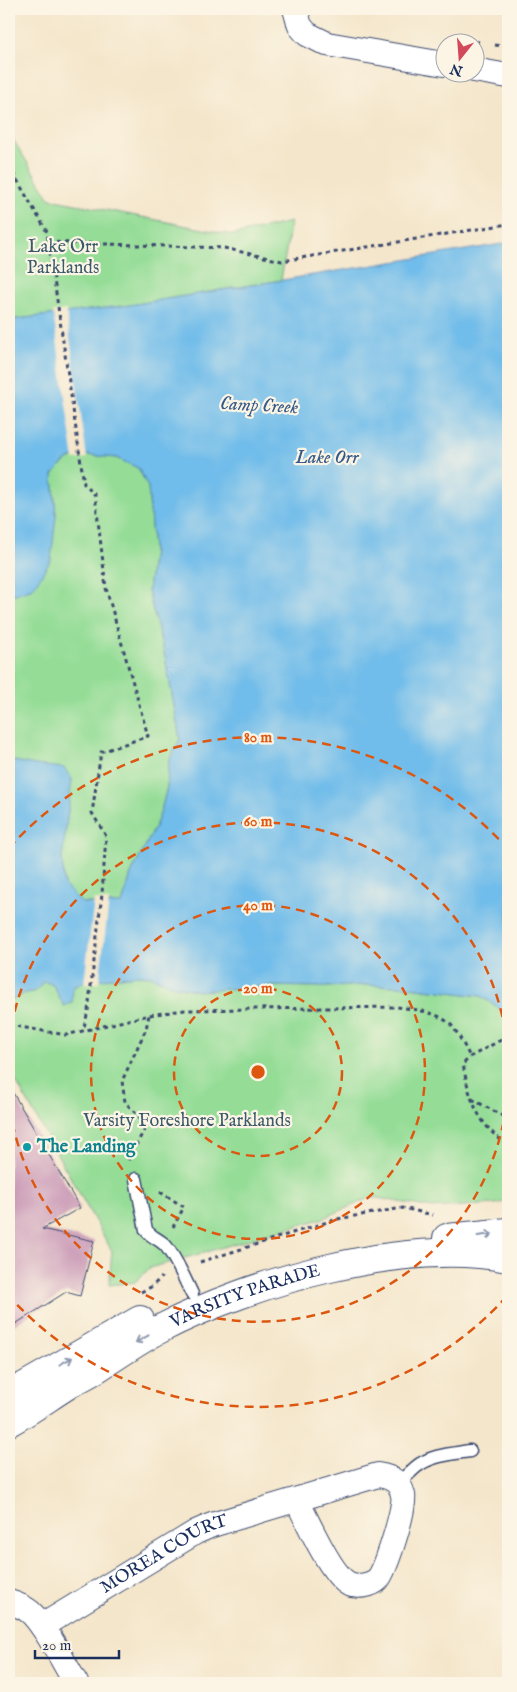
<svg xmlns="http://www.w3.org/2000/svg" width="517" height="1692" font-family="'IM FELL English',serif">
<rect width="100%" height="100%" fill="#fcf5e5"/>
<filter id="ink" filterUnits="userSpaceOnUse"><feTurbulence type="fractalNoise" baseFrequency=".02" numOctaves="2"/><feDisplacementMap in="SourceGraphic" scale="10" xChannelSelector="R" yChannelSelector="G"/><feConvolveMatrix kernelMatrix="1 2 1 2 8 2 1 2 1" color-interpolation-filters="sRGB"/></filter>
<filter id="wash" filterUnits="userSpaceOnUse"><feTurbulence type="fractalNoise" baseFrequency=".0096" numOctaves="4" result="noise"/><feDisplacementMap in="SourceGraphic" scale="20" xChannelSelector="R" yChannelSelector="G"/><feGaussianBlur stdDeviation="1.12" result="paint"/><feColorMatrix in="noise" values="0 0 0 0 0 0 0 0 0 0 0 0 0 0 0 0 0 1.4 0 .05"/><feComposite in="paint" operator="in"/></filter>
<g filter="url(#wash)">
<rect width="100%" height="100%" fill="#f4e6cb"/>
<path fill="#95dd97" stroke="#58867a" d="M9,133L50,199L233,235L291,222L281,280L130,305L9,320Z
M88,455L116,458L138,468L148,487L153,551L148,591L165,656L180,739L169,761L167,787L161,811L155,827L131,874L122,904L82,903L64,885L62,858L72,779L35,765L9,760V596L33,588L56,516L53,475C66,459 68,458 88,455Z
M137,975L151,976L171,985L326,987L364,985L401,986L481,996L499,1008L508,1022V1201L496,1204L432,1208L372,1197L321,1219L150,1268L135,1282L109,1285L112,1251L14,1078L9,1074V999H14L25,993L36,991L44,981L53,985L65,1006L72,1002L73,987L85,981Z"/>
<path fill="#70bcea" stroke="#4676a4" d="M508,243V1021L499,1008L481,996L401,986L364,985L326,987L271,986L198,991L171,985L151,976L137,975L85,981L73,987L72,1002L64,1006L53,985L44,981L36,991L25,993L14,999H9V760L35,765L64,768L72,779L62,858L64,885L82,903L122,904L131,874L155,827L161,811L167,787L169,761L180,739L165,656L148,591L153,551L148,487L138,468L116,458L88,455L71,458L63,463L53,475L56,516L51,560L33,588L9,596V320L130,305Z"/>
<path fill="#f4e6cb" d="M66,310L87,458L74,460L53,312Z
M94,900L109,901L99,983L84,984Z"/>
<g id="blocks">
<path fill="#c896b5" d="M9,1086L80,1208L42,1229L94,1241L80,1296L66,1292L9,1328Z"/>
</g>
</g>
<g filter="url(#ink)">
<use href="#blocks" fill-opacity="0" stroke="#3c4a6e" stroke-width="1"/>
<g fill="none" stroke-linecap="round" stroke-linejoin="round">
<g stroke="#3c4a6e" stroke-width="15">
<path id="lane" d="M136,1179L146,1230C151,1237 159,1239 165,1245C175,1256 185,1280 192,1294
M398,1483C405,1478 410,1472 416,1467C431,1455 452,1454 470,1451"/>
</g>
<g stroke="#3c4a6e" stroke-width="26">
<g id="street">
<path d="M295,9L300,26L307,34L327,44L444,64"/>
<path d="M474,70L508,76"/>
<path d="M9,1602C16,1604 24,1607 30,1612C46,1626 64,1664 76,1683"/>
<path id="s1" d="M42,1626L196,1532L212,1525L378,1475C391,1477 400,1481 403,1495C406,1507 386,1569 378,1579C372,1585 358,1588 349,1584C332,1576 306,1519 297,1500"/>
</g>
</g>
<g stroke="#3c4a6e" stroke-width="30">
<g id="secondary">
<path d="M447,1238L508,1232"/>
<path d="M9,1395L140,1320"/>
<path id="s2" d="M9,1422C29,1411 47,1398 66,1386C77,1379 89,1374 99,1367C119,1354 139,1340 160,1329C253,1281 404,1238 508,1258"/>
</g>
</g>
<path stroke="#3c4a6e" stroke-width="3" stroke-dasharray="4 4" stroke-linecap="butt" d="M453,38L479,42
M495,45L508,47
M9,166L47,232L84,484L95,495L106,588L148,736L101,752L92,813L106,836L102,894L88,1011L83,1031
M49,243V242L224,248L282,261L508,224
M9,1025L66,1035L149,1015L185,1010L397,1007C415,1009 439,1012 452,1026C459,1035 465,1047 470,1057
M508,1036L470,1057L463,1064C469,1098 478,1126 508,1145
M472,1099L508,1119
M128,1160L147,1125L125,1102L122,1081L146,1029L149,1015
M160,1192L184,1207L173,1227
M200,1262L337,1219L403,1208L433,1215
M141,1292L151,1287L162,1277"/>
<use href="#lane" stroke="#fff" stroke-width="12"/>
<use href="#street" stroke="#fff" stroke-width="24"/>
<use href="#secondary" stroke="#fff" stroke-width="28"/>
</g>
<defs><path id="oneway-shaft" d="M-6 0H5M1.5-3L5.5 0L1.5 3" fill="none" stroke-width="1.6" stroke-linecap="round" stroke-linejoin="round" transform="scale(1.25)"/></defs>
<g stroke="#8d97ae">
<use href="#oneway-shaft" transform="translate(485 1235) rotate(-7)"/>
<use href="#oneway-shaft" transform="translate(142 1339) rotate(151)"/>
<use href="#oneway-shaft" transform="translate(66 1361) rotate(-29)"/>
</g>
</g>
<g fill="none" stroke="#de5710" stroke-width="2.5" stroke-dasharray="9 6">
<circle cx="258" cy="1072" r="84"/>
<circle cx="258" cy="1072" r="167"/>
<path d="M508 1092A251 251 0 0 1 9 1103M9 1041A251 251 0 0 1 508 1052"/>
<path d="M507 1296A335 335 0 0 1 9 1296M9 848A335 335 0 0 1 507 848"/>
</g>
<circle fill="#0f9aa8" stroke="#fcf5e5" stroke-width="2" cx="27" cy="1147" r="5"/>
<g text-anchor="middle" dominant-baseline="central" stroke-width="4.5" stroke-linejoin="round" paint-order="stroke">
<g font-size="18" fill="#3a5a6c" stroke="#fcf5e5">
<text x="63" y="247">Lake Orr<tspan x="63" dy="21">Parklands</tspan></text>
<text x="187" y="1121">Varsity Foreshore Parklands</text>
</g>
<g font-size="18" font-weight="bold" fill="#0d838f" stroke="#fcf5e5" text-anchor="start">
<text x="37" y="1147">The Landing</text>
</g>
<g font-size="18" fill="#1b2f5e" stroke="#fcf5e5">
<text stroke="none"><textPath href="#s2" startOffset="269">VARSITY PARADE</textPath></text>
<text stroke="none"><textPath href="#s1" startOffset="142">MOREA COURT</textPath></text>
</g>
<g font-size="19" font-style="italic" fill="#355988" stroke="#fcf5e5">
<text transform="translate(259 406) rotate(3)">Camp Creek</text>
<text x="327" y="458">Lake Orr</text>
</g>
</g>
<circle cx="258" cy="1072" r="8" fill="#de5710" stroke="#fcf5e5" stroke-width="2.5"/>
<g font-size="15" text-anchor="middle" font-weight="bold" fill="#de5710" stroke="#fcf5e5" stroke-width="4.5" stroke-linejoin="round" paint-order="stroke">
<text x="258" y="742">80 m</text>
<text x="258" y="826">60 m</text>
<text x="258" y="910">40 m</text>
<text x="258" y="993">20 m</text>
</g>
<rect width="517" height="1692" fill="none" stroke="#fcf5e5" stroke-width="30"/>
<g transform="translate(460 58) rotate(197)"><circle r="24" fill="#fcf5e5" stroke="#a2a6af"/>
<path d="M0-4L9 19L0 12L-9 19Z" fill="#d1495b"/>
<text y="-8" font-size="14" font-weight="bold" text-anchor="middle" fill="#1b2f5e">N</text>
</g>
<path d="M35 1650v8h84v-8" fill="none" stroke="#1b2f5e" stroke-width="2.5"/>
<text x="42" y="1650" font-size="15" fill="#1b2f5e" stroke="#fcf5e5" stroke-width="4" paint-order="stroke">20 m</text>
</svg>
